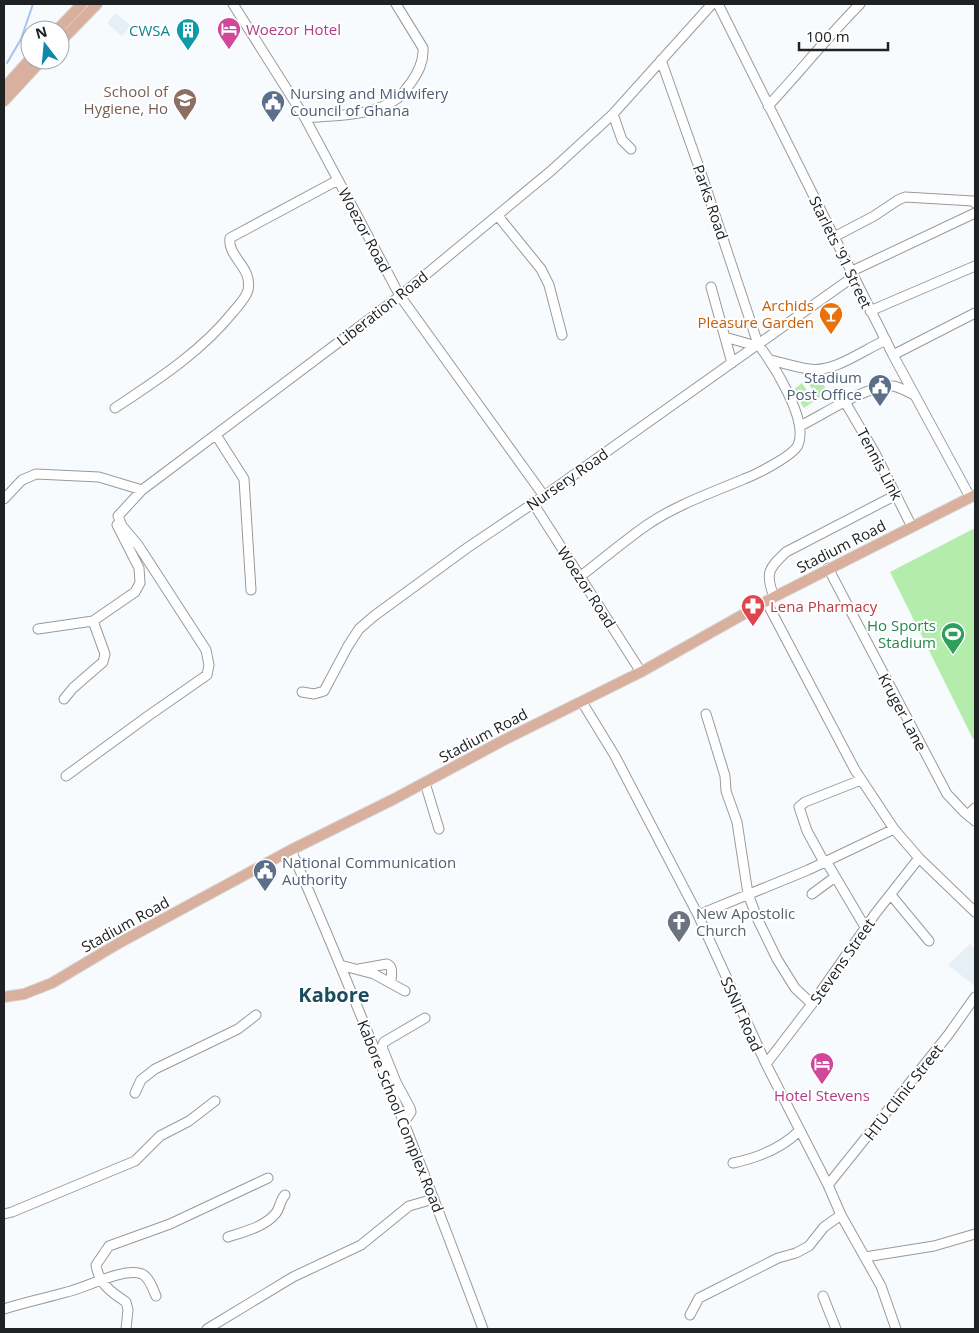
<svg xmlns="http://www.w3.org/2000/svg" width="979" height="1333" font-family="'Open Sans',sans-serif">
<rect width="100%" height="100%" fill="#f8fbfd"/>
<path fill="#e6eef6" d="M116,13L131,26L122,36L107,23Z
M970,944L975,949V986L948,965Z"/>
<path fill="#b4edab" d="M816,374L828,392L818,398L806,380Z
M802,383L814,401L804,408L793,390Z
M975,528V738L973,739L890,572Z"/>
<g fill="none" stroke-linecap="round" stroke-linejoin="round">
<path stroke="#a7c2f2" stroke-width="2" d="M7,63L21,39L33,4"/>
<g stroke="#989a9c" stroke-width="11">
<path id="minor" d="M233,4L305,118L400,296L544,496
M718,4L893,355L970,497
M768,106C800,72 828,36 860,4
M613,114L622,140L631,149
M305,118C335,115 372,117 398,98C403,95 406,88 410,84C418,73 424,62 423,48L396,4
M498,216L541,269L549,285L562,335
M834,237L874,216L898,200L905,197L973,201L975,203
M850,272L975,213
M711,287L732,363
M870,311L975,266
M725,337L756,346
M893,355L975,313
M771,360C783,363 796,367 809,369C834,373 863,350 886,340
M845,402L875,453L912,527
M115,408C157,380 201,352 233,312C238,306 246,298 248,290C253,267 227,257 230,238L338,180
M800,426C823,415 868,384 893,386C900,387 908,392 914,395
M216,435L244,479L251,590
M4,499L22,480L36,474L99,477L142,490L400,296L552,170L613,114L712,4
M533,503L641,672
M828,568L947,794L964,812L975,821
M581,576C603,559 624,541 647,525C676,505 711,493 744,479C755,475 793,456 798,445C809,420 773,364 758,344L701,173L661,60
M774,597C765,573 768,569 786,552L896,495
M766,601L855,770L894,829L919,858L975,912
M38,629L93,621L135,592L140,583L139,568L117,525
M302,692L314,694L324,691L348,646L359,629L374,616L467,548L544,496L853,277
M64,699L73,688L103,662L105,654L93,621
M582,702L615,756L698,915L766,1064L828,1185L841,1215L881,1286L896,1329
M706,714L725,776L726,791L737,822L748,894L758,920L777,959L795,988L812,1004
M66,776L148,716L207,675L209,665L206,650L138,545L122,526L118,516L142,490
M425,783L439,829
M968,815L975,808
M291,850C360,1008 423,1168 483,1329
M826,861L865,927
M824,862L807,831L799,807L805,802L861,780
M812,894L835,877
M891,895L929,941
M698,915L808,870L894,829
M340,965L374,974L405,991
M359,969L387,964C394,967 391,975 391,982
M766,1064L812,1004L875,914L919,858
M135,1093L141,1080L155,1069L238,1029L256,1015
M403,1119L407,1118L411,1112L410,1108L396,1082L382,1047L384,1042L425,1018
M733,1163C757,1158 782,1148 799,1131
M828,1185L948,1035L975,997
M4,1214L12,1212L135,1161L160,1136L189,1121L215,1101
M228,1237C243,1232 265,1227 276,1213C280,1208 280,1200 285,1195
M865,1257L934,1246L975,1234
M823,1296L836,1329
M4,1309C25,1302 46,1298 67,1292C85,1288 124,1267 142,1274C149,1277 153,1289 156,1296
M690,1315L699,1298L778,1258L796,1253L809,1246L824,1227L841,1215
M126,1329L128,1310L126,1302C111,1292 99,1284 96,1265L109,1246L170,1224L268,1178
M207,1329L293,1277L361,1245L409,1206L434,1199"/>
</g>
<g stroke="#d7d7d7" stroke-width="12">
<path id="major" d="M57,30L82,4
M60,42L97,4
M4,88L30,59
M4,101L42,60
M4,997L24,994L52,983L119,943L291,850L394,799L504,740L641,672L774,597L975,495"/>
</g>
<use href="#minor" stroke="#fff" stroke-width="9"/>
<use href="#major" stroke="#d9b09e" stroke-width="10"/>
</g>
<defs>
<g id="hotel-pin" transform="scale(1.25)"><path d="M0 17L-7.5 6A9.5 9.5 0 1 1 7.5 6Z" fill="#d1479c" stroke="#fff"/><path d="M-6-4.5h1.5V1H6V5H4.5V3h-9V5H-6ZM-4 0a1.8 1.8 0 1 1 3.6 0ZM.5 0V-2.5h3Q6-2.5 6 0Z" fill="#fff"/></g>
<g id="building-pin" transform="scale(1.25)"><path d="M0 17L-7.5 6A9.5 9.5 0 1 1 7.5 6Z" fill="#0f9aa8" stroke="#fff"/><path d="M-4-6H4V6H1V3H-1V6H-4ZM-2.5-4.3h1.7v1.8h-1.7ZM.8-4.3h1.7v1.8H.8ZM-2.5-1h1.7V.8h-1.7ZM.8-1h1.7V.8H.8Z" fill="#fff"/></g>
<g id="school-pin" transform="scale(1.25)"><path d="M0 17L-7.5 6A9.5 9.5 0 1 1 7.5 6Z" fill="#8d6e63" stroke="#fff"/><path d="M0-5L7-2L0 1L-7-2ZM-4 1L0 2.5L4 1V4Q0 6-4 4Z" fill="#fff"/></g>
<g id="civic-pin" transform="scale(1.25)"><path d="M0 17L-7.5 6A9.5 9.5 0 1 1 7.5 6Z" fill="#5c6f8a" stroke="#fff"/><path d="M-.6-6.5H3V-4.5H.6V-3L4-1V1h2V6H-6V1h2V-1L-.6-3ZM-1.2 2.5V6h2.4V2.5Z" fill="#fff"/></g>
<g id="bar-pin" transform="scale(1.25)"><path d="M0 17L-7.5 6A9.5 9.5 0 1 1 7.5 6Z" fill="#e8710a" stroke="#fff"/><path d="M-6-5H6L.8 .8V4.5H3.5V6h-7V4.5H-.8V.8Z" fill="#fff"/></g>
<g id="pharmacy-pin" transform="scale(1.25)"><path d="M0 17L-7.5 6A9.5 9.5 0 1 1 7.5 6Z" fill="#e0444e" stroke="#fff"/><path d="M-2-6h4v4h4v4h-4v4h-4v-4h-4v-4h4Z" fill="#fff"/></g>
<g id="stadium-pin" transform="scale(1.25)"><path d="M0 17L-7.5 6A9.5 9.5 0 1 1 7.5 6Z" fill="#2e9e5b" stroke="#fff"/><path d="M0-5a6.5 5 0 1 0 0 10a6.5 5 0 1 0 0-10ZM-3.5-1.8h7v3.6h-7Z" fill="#fff"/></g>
<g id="church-pin" transform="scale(1.25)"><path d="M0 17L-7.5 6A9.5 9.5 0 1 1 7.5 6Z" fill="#6b7280" stroke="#fff"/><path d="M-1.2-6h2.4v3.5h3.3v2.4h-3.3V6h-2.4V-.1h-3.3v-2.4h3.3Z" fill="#fff"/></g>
</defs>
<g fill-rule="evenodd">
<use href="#hotel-pin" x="229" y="29"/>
<use href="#building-pin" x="188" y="30"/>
<use href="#school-pin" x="185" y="100"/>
<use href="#civic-pin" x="273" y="102"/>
<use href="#bar-pin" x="831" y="314"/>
<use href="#civic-pin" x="880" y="386"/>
<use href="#pharmacy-pin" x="753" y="606"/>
<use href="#stadium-pin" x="953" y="634"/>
<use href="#civic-pin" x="265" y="871"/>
<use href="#church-pin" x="679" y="922"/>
<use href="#hotel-pin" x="822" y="1064"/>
</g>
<g text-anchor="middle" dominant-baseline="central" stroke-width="4" stroke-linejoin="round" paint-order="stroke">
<g font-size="15" fill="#b23c85" stroke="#fff" text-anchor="start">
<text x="246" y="29">Woezor Hotel</text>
<text x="822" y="1095" text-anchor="middle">Hotel Stevens</text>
</g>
<g font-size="15" fill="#0d838f" stroke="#fff" text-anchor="end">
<text x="170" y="30">CWSA</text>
</g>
<g font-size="15" fill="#785e54" stroke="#fff" text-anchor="end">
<text x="168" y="91">School of<tspan x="168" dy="17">Hygiene, Ho</tspan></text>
</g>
<g font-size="15" fill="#4e5e75" stroke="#fff" text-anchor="start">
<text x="290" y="93">Nursing and Midwifery<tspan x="290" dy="17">Council of Ghana</tspan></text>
<text x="862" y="377" text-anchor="end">Stadium<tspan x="862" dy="17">Post Office</tspan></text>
<text x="282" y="862">National Communication<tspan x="282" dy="17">Authority</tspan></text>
</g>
<g font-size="15" fill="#202122" stroke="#fff">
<text transform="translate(711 202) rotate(71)">Parks Road</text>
<text transform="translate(365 230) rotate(62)">Woezor Road</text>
<text transform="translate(841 252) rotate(64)">Starlets '91 Street</text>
<text transform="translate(382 308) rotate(-38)">Liberation Road</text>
<text transform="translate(880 464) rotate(62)">Tennis Link</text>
<text transform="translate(567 479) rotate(-35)">Nursery Road</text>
<text transform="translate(841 546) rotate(-27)">Stadium Road</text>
<text transform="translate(587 587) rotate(57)">Woezor Road</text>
<text transform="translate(903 712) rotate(62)">Kruger Lane</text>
<text transform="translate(483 735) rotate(-28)">Stadium Road</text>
<text transform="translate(125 924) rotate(-29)">Stadium Road</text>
<text transform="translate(842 961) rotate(-55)">Stevens Street</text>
<text transform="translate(742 1014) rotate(66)">SSNIT Road</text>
<text transform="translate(903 1092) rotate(-52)">HTU Clinic Street</text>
<text transform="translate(401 1116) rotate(68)">Kabore School Complex Road</text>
</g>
<g font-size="15" fill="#c56008" stroke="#fff" text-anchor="end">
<text x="814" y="305">Archids<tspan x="814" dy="17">Pleasure Garden</tspan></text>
</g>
<g font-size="15" fill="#be3a42" stroke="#fff" text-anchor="start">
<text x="770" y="606">Lena Pharmacy</text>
</g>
<g font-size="15" fill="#27864d" stroke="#fff" text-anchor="end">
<text x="936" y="625">Ho Sports<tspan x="936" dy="17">Stadium</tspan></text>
</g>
<g font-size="15" fill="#5b616d" stroke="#fff" text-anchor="start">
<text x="696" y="913">New Apostolic<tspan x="696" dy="17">Church</tspan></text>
</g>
<g font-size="20" font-weight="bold" fill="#1c4d5f" stroke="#fff">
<text x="334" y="994">Kabore</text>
</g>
</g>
<rect width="979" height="1333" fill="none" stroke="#202122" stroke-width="10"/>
<g transform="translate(45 45) rotate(344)"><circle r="24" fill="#ffffff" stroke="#a6a6a7"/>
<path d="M0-4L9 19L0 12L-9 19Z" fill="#1187ab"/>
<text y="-8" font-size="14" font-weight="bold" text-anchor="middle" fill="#202122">N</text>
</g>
<path d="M799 42v8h89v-8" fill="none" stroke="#202122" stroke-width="2.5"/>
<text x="806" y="42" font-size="15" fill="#202122" stroke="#ffffff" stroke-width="4" paint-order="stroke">100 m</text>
</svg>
